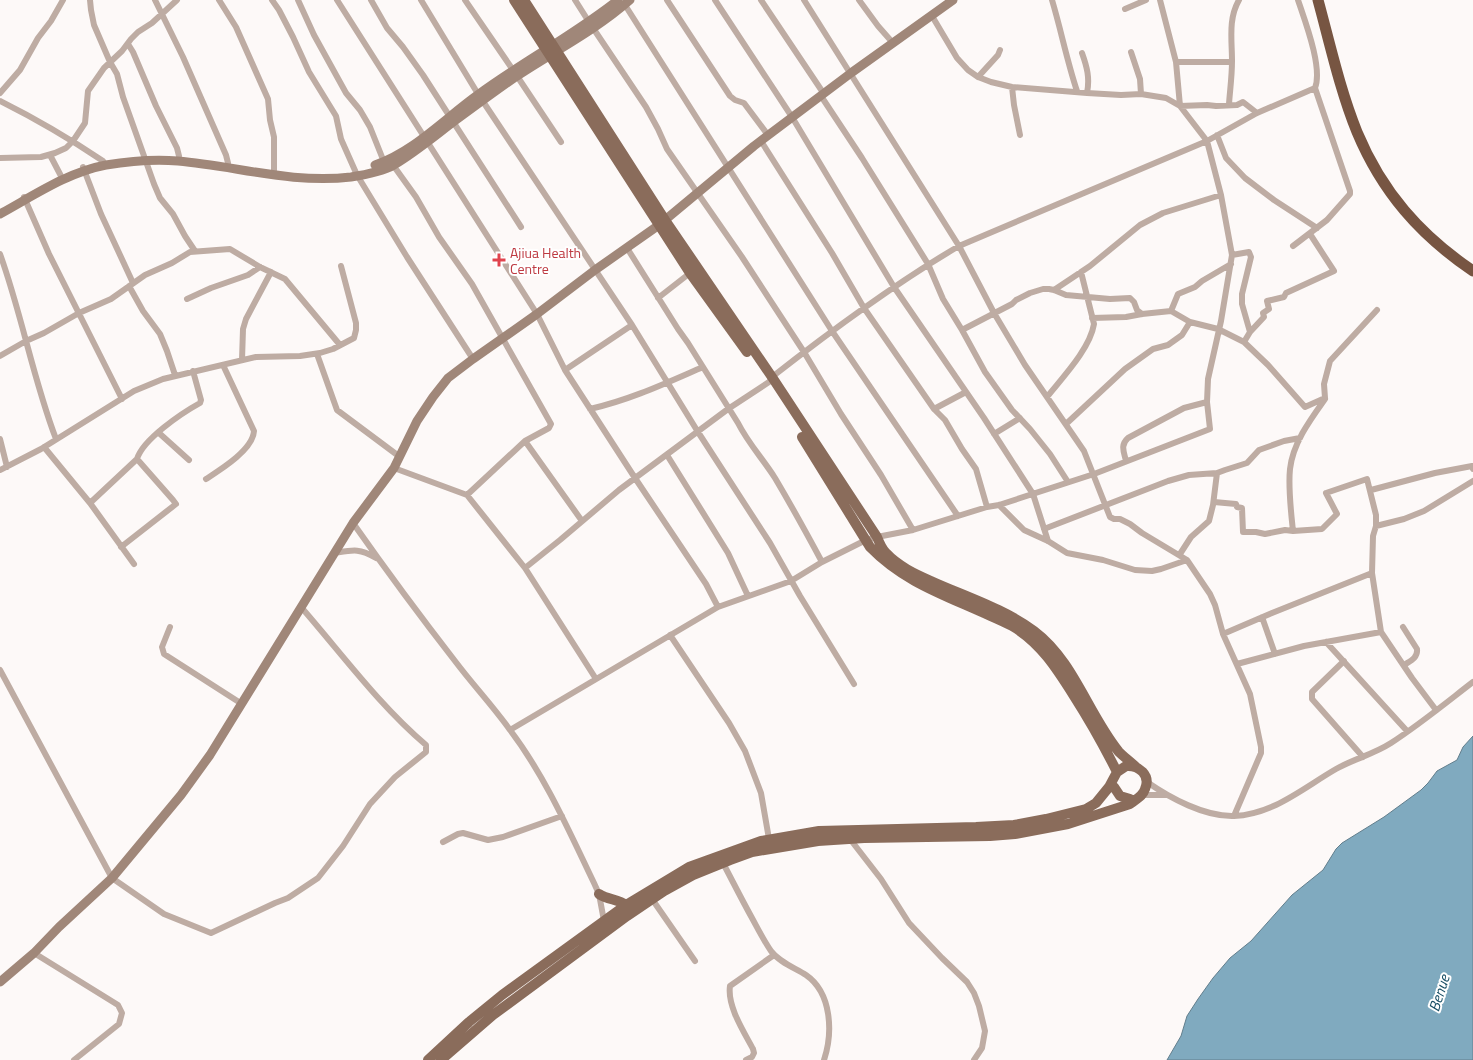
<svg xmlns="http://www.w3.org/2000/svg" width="1473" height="1060" font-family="'Titillium Web',sans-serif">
<rect width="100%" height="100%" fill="#fdf9f8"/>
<path fill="#80aabf" stroke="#627e8c" d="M1473,736V1060H1167L1181,1036L1187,1016L1198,999L1213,978L1230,958L1251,941L1292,895L1323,870L1336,849L1342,843L1384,817L1421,790L1428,783L1437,771L1457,760L1463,747Z"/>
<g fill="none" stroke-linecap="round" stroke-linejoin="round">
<path stroke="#beaca3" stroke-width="6" d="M90,0L91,10L94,25L110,62L117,74L123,97L154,184L160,198L173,214L185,236L195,251
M155,0L183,57L226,155L228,163
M219,0L236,27L268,99L270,120L274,137V176
M272,0L279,10L293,37L309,72L336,116L341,139L357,175L407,257L473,359
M298,0L314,35L346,93L360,110L370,127L384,162
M337,0L537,314L565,370L635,478L706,584L718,607
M371,0L387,28L403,47L423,75L521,227
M421,0L478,94L632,325L698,432L770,543L800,596L854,684
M465,0L513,70
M575,0L589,22
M667,0L730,96L735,100L744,103L768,135
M715,0L792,117L894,287L984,418L1033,494L1048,541
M761,0L824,94
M804,0L959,246L994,313L1025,365L1084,451L1110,517L1114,519H1120L1130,524L1142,533L1187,560L1210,594L1215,605L1223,634L1250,694L1261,747V753L1234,816
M859,0L878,26L893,43
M1052,0C1061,30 1067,61 1077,91
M625,5L832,331L958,516
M1125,9L1146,0
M932,16L957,58L968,70L978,77L991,82L1012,87L1087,93L1121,95L1141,94L1166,98L1180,106L1207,105L1216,106L1237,105L1243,102L1257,113
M593,28L646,107L658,129L667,149L742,257L804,352L841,414L881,475L913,530
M128,44L133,52L156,106L177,148L179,156
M1131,52L1140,79L1141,94
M1082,53C1087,67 1090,78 1087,93
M1176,62H1232
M517,76L561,142
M978,77L998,55L1000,50
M1012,87L1014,105L1020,135
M0,93L20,70L38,38L51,21L63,0
M821,96L862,158L928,264L943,299L962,330L985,372L1012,410L1030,429L1050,454L1068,482
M0,101C36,119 70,139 103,161L105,165
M1229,104C1230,90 1232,76 1232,61C1232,40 1228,19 1239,0
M1217,135L1226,158L1245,178L1274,200L1317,228
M761,141L832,253L864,308L934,409L945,420L962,449L976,469L987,507
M50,155L61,176
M0,158L41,157L55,153L66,148L73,141L85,123L88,91L104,68L122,51L131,39L138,32L152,23L177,0
M393,165L416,197L439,237L472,284L551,424L549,428L525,441L467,495
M83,167L101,214L133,283
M24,197L49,254L122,399
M1293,246L1327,220L1350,194V191L1315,88C1323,68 1305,21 1298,0
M627,248L678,329L688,343L738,423C748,443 763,459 775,478C791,505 807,534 822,562
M0,254C22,315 33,379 56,439
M1232,255L1249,252L1251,257L1242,294V304L1250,332
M129,286L143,311L160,334L167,351L175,375
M1054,290L1090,266L1140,225L1163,213L1221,195
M658,298L690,273
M187,299L211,288L248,275L260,267
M1171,311L1178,294L1195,287L1202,281L1231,264
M1092,318L1126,317L1142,314L1171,311L1190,322L1218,329L1244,342L1268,365L1305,407L1325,398L1324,384L1330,361L1377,310
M962,330L1012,304L1016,300L1030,293L1043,289H1049L1054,290L1066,295L1110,299L1130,298L1134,302L1137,310L1142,314
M1244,342L1250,332L1264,317L1263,313L1269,309L1267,301L1284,297L1286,293L1334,271L1310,234
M317,354L337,410L400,457
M0,356L26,341L44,333L79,313L111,299L145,275L172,263L190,252L230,249L260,267L285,279L340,345
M242,360L243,329L246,319L271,272
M565,370L632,325
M1047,397C1062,378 1090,349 1094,324L1081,272
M590,409C630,400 666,383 703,367
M934,409L966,392
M1066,424L1125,369L1153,349L1168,345L1182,335L1190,322
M159,433L189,460
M994,434L1020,418
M0,439L7,467
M525,441L582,521
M44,447L90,503L134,564
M667,455L728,553L748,596
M1126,461C1124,452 1120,445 1128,438L1184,408L1207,402
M394,468L467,495L525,568L596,679
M0,470L41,449L134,391L163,379L256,357L300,356L320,353L333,349L354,338L356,330V323L341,266
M206,479C220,470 253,450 254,431L223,365
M1371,490L1435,473L1472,466L1473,469
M1214,502L1236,504L1237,507L1242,508L1243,532H1256L1265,534L1285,530L1293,531L1322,529L1337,514L1326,493L1367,479L1376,515V526L1373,536L1372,573L1381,632L1412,678L1436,710
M90,503L137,459
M999,505L1024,530L1048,541L1067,553L1103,560L1135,570L1152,571L1161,569L1187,560
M353,523C386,570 420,616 455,661C473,685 493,706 510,730C545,776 569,831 594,883L599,894L604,921
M1376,526L1404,519L1424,511L1473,481
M1044,529L1168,481L1189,475L1217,473L1225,470L1247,463L1259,450L1284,441L1300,438
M1293,531C1291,512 1288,488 1290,469C1293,443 1310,420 1325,399
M121,547L176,504L173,500L137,459C143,439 182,413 200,403L201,400L193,371
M335,553C353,550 359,548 376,558
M1180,554L1191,537L1209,521L1213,505L1217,473
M525,568L560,540L619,490L728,409L769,382L772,377C832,330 894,284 959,246L1207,141L1257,113L1315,88
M1262,617L1275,654
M170,627L162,647L164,654L242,704
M1403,627L1417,649C1418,658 1410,661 1404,665
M1223,634L1272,613L1372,573
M670,635L729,723L745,751L761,793L769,839
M1326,642L1407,731
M1344,661L1312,692V699L1363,757
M1237,664L1304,646L1381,632
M0,670L112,878L164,914L211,933L275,903L288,898L318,878L343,846L370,804L395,777L426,752V745C379,705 342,654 301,607
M510,730L718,607L791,581L822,562L866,540L877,537L913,530L987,507L999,505L1094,474L1210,429L1207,402L1208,379L1221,321L1232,255L1221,195L1207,141L1180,106L1176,62L1160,0
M1147,782C1170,798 1205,817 1234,816C1274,814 1303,788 1336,769C1354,759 1374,754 1391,743C1419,725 1447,702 1473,682
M1142,795H1165
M850,839L881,879L909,923L942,958L967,982L974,993L979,1006L985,1031L982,1048L974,1060
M443,842L458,834L463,833L488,840L503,837L562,816
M723,863C733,882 742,900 752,918C758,929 764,941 771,951C779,962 795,968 806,975C832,993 833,1033 824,1060
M652,899L695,961
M34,953L118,1005L122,1013L119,1024L74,1060
M746,1060L752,1057L754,1053L753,1049C744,1032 727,1006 730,986L774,955"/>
<path stroke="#a08779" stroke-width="9" d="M375,165C415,151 445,118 479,94C524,61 574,35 618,0
M0,214C33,196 68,172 106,165C130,161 154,159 178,161C236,166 292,184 351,177C364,175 383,171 394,165C416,152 436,135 456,120C475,106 494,92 514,78C553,52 595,31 630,0
M0,982L34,953L59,927L112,878L181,795L210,755L353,523L394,468L417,421L433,397L448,378L473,359L537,314L595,270L659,225L754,146L851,73L953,0"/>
<path stroke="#8a6c5b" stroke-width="10" d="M514,0L690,273L747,352
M524,0L665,220L772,377L877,537C879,542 882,549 886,553C898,566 915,574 931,581C964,596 1005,609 1034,631C1074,661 1088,714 1119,752C1124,757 1131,762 1136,767
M802,437L870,547C903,581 942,594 984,613C993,617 1003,621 1012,626C1040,642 1057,669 1074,696C1090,721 1104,746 1117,772
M1126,766C1139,765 1151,775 1145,789C1143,796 1136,799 1130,804V799L1120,796L1114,787H1109L1117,772Z
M599,894C608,900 618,899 626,905
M428,1060L469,1022L502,995L626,905L689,867L761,841L819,831L976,827L1014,825L1046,819L1086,809L1096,803L1109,787
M441,1060L493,1015L627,916L664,891L693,875L730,860L752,852L818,841L864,838L990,836L1015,834L1068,824L1130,804"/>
<path stroke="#775542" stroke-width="11" d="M1318,0C1330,44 1340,90 1357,132C1382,192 1420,235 1473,271"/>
</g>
<path fill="#e0444e" stroke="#fff" stroke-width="2" d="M496.5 252.5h5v5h5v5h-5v5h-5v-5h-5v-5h5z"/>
<g text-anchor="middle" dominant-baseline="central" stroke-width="4" stroke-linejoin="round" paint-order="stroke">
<g font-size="14" fill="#be3a42" stroke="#fff" text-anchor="start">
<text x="510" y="252">Ajiua Health<tspan x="510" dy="16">Centre</tspan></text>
</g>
<g font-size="15" font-style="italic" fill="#174d64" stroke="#fff">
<text transform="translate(1439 993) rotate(-72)">Benue</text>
</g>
</g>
</svg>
